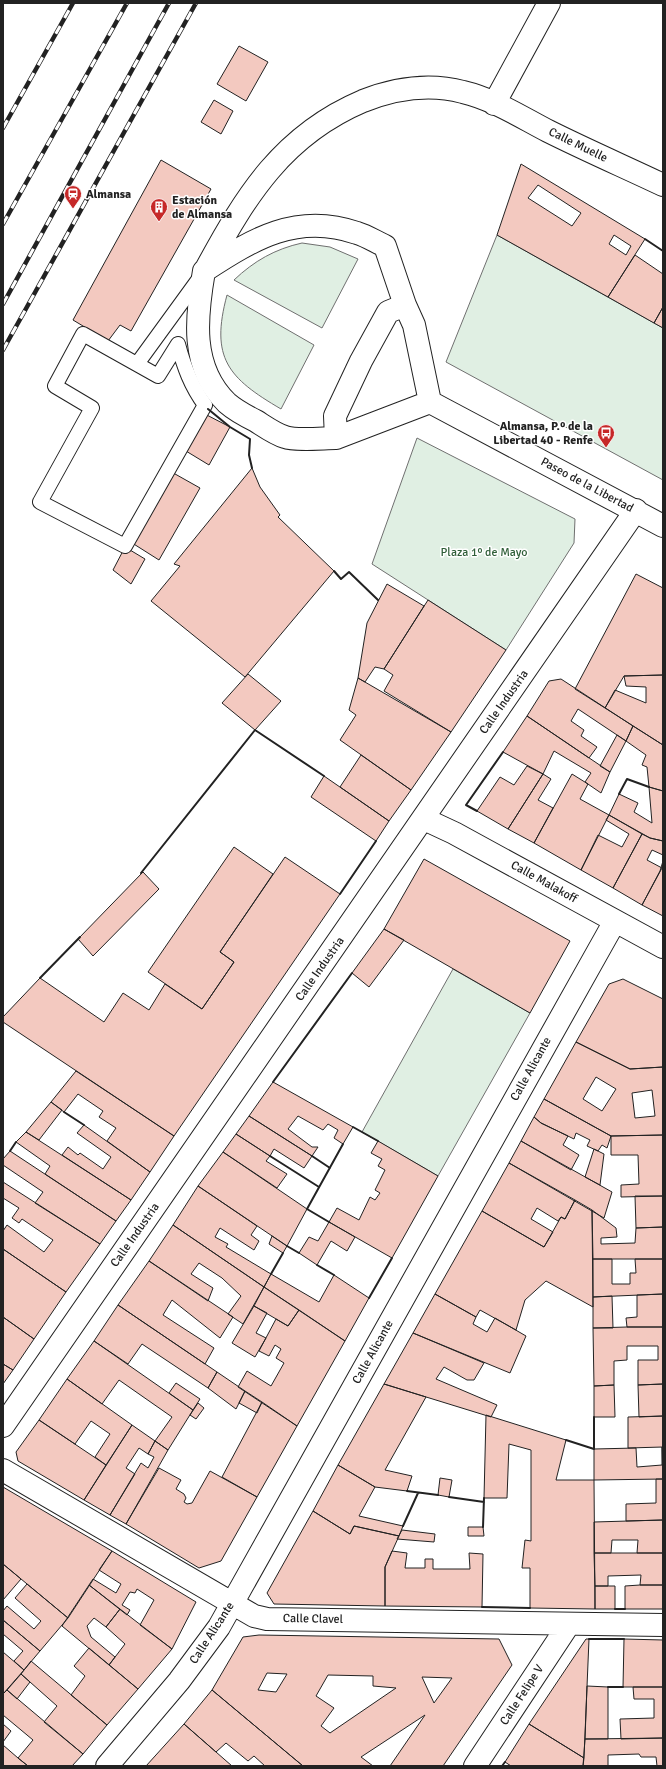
<svg xmlns="http://www.w3.org/2000/svg" width="666" height="1769" font-family="Signika,sans-serif">
<rect width="100%" height="100%" fill="#fff"/>
<path fill="#e0efe3" stroke="#6f6f6f" d="M497,235L663,328V480L446,362Z
M302,243L330,247L358,259L322,328L234,280C254,261 275,249 302,243Z
M227,295L314,345L281,409C228,378 210,358 227,295Z
M417,438L575,519L574,543L506,650L372,564Z
M453,969L530,1013L438,1176L362,1132Z"/>
<path fill="#f3c9c0" stroke="#222" fill-rule="evenodd" d="M239,46L268,62L246,101L217,84Z
M214,100L233,111L221,134L201,122Z
M161,160L211,189L131,331L120,325L108,341L73,320Z
M521,164L645,239L608,297L497,235ZM538,185L581,213L572,226L528,198ZM614,235L631,246L626,255L609,244Z
M635,255L663,274V307L654,323L608,297Z
M663,307V328L654,323Z
M201,412L230,427L209,465L181,448Z
M252,468L260,487L280,515L278,517L334,571L245,677L151,601L180,566L174,564Z
M168,470L200,488L159,560L129,541Z
M125,547L145,559L131,584L113,570Z
M636,574L663,588V675L624,676L605,708L575,689Z
M387,584L424,606L384,669L375,667L365,682L358,678L367,623Z
M428,600L506,650L451,732L384,691L393,675L384,669Z
M248,674L281,701L255,730L222,703Z
M663,675V745L605,708L615,690L646,703V687L626,686L624,676Z
M358,678L451,732L411,790L340,740L356,715L349,710Z
M561,679L633,726L626,741L578,709L571,721L584,730L581,736L597,747L589,758L527,716L549,681Z
M527,716L610,772L601,793L585,782L591,773L554,751L543,774L503,752Z
M633,726L663,745V791L649,787L647,767L642,765L646,755L626,741Z
M617,735L626,741L610,772L600,766Z
M361,755L411,790L389,821L340,787Z
M527,766L543,774L508,829L477,811L500,777L514,785Z
M543,774L551,779L538,800L553,808L534,843L508,829Z
M572,774L588,784L580,799L609,815L581,870L534,843Z
M324,776L389,821L376,841L311,797Z
M649,787L663,791V841L650,838L609,815L619,794L638,803L634,812L652,823Z
M609,815L642,834L613,888L581,870L598,835L622,847L629,834L606,820Z
M642,834L650,838L663,841V855L652,850L647,860L662,868L642,905L613,888Z
M234,847L273,874L220,952L234,962L202,1009L148,972Z
M285,857L340,894L174,1136L3,1022V1017L40,978L104,1022L123,993L149,1010L165,984L202,1009L234,962L220,952Z
M424,859L570,941L530,1013L384,929Z
M663,861V916L642,905L660,871Z
M143,872L159,889L93,956L78,939Z
M384,929L404,940L369,987L352,973Z
M623,979L663,999V1067L630,1069L576,1042L609,984Z
M576,1042L630,1069L663,1067V1135L611,1136L544,1099ZM596,1077L616,1089L602,1111L583,1099ZM652,1090L655,1116L635,1118L632,1093Z
M76,1071L174,1136L150,1172L107,1141L116,1128L99,1117L103,1111L78,1094L64,1112L51,1102Z
M273,1082L353,1127L343,1144L334,1138L338,1130L328,1124L323,1130L298,1116L288,1129L312,1147H318L312,1156L249,1116Z
M544,1099L611,1136L607,1148L602,1145L598,1151L587,1146L590,1140L576,1133L574,1139L541,1123L534,1117Z
M51,1102L62,1110L39,1140L26,1132Z
M249,1116L312,1156L304,1168L274,1149L270,1156L236,1134Z
M534,1117L541,1123L568,1136L563,1145L579,1155L571,1170L521,1141Z
M84,1125L150,1172L131,1200L62,1155L68,1147L78,1155L80,1153L103,1169L111,1157L77,1133Z
M26,1132L131,1200L116,1221L45,1174L50,1166L16,1142Z
M236,1134L270,1156L266,1161L287,1174L277,1188L223,1152Z
M663,1135V1196L621,1197V1185L639,1184L638,1155H611V1136Z
M378,1141L438,1176L392,1258L329,1222L337,1208L359,1220L370,1197L375,1200L380,1193L375,1190L385,1170L378,1166L382,1159L371,1153Z
M521,1141L612,1192L604,1218L509,1163Z
M594,1149L604,1154L600,1185L585,1177Z
M10,1151L116,1221L100,1244L35,1203L43,1192L3,1165V1159Z
M223,1152L307,1209L287,1246L198,1186Z
M509,1163L575,1200L565,1219L561,1217L558,1221L537,1208L531,1219L553,1232L544,1247L482,1211Z
M3,1182L100,1244L66,1292L3,1249V1231L7,1225L44,1252L53,1240L22,1219L19,1223L12,1218L19,1208L3,1198Z
M198,1186L257,1226L251,1235L259,1241L254,1250L220,1228L215,1237L228,1244L226,1247L271,1274L264,1287L173,1225Z
M635,1196H663V1227L636,1228Z
M575,1200L592,1210L593,1307L546,1281L525,1300L516,1330L480,1310L476,1317L435,1294L482,1211L544,1247L561,1217L565,1219Z
M592,1210L616,1228L617,1237L601,1238V1244L635,1243L636,1228L663,1227V1259H593Z
M329,1222L355,1237L347,1251L331,1241L317,1265L299,1253L309,1237L318,1241Z
M173,1225L264,1287L243,1324L228,1314L241,1296L222,1278L199,1263L191,1274L213,1288L208,1301L149,1261Z
M272,1236L287,1246L283,1253L269,1244Z
M3,1249L66,1292L34,1339L3,1317Z
M593,1259H612V1284H630V1273H636L635,1259H663V1294L593,1297Z
M149,1261L233,1317L220,1338L172,1300L163,1315L214,1348L205,1364L118,1305Z
M271,1274L319,1302L334,1275L369,1298L345,1341L264,1287Z
M264,1287L299,1310L288,1326L254,1306Z
M435,1294L476,1317L473,1324L487,1332L495,1318L526,1336L510,1373L413,1333Z
M663,1294V1327H627L626,1318L637,1317V1295Z
M612,1296L613,1328H593V1297Z
M118,1305L217,1372L208,1388L142,1344L128,1364L94,1341Z
M254,1306L267,1313L256,1333L266,1338L255,1357L232,1343Z
M299,1310L345,1341L297,1426L238,1387L247,1371L271,1386L284,1363L276,1358L281,1349L275,1345L269,1356L259,1351L276,1319L288,1326Z
M3,1317L34,1339L13,1370L3,1364Z
M627,1327H663V1384L638,1385V1360H658V1346H627V1360L614,1361V1385L594,1386L593,1328Z
M413,1333L484,1363L474,1380H467L444,1367L436,1379L497,1405L491,1417L384,1384Z
M94,1341L193,1410L168,1450L155,1441L172,1417L119,1380L102,1404L67,1379Z
M3,1364L13,1370L3,1384Z
M217,1372L245,1391L236,1409L208,1388Z
M67,1379L132,1425L106,1465L95,1457L110,1434L91,1421L75,1444L39,1420Z
M176,1383L200,1399L193,1410L169,1393Z
M384,1384L426,1397L385,1470L412,1476L407,1491L375,1487L338,1465Z
M663,1384V1416L639,1417L638,1385Z
M614,1385L615,1417H594V1386Z
M245,1391L262,1402L257,1413L239,1403Z
M262,1402L297,1426L257,1497L222,1477Z
M198,1403L204,1408L196,1419L190,1415Z
M486,1415L566,1440L556,1480H594L595,1609L530,1608V1568H522L525,1540L531,1541V1450L509,1444L507,1498H484Z
M663,1416V1447L628,1448V1417Z
M39,1420L106,1465L84,1500L18,1461L16,1452Z
M132,1425L155,1441L148,1454L139,1448L126,1468L135,1474L110,1515L84,1500Z
M155,1441L168,1450L126,1524L110,1515L141,1463L148,1468L154,1457L148,1454Z
M662,1447L663,1479L594,1480V1449L636,1448L637,1467L662,1465Z
M338,1465L375,1487L359,1516L403,1526L399,1536L354,1526L350,1534L313,1511Z
M159,1468L181,1480L176,1489L184,1494L186,1498L184,1502L187,1504L192,1503L210,1471L257,1497L221,1561L199,1568L126,1524Z
M440,1478L452,1480L449,1497L438,1495Z
M656,1479H663V1520L626,1521V1504L656,1503Z
M3,1487L112,1551L68,1618L3,1564Z
M313,1511L350,1534L354,1526L399,1536L385,1567V1606L274,1604L267,1593Z
M663,1520V1553H637L638,1540H612L611,1553H594V1522Z
M468,1527H483L484,1536H468Z
M402,1530L435,1534L434,1542L397,1539Z
M112,1551L196,1602L172,1649L140,1625L154,1600L137,1589L135,1593L130,1592L122,1605L130,1610L127,1615L89,1585L93,1579L116,1593L121,1584L99,1570Z
M392,1551L407,1553L405,1568H425V1559H433V1569H470L469,1553L483,1554L482,1607L385,1606V1567Z
M594,1553H663V1585H640L641,1575L608,1576V1586H595Z
M3,1564L21,1579L3,1600Z
M27,1584L68,1618L40,1651L3,1620V1611L7,1606L34,1629L41,1621L15,1598Z
M89,1585L120,1609L106,1627L94,1618L87,1626L91,1637L115,1657L109,1665L62,1626Z
M640,1585H663V1609H625V1586Z
M595,1586H615V1609H595Z
M120,1609L172,1649L138,1689L109,1665L125,1644L106,1627Z
M3,1620L40,1651L24,1670L14,1661L23,1651L3,1634Z
M259,1635L499,1639L512,1665L443,1766H390L425,1715L361,1757L373,1766H303L212,1690L243,1637ZM267,1673L287,1674L276,1692L258,1690ZM328,1675L373,1676V1686L396,1688L330,1733L321,1726L334,1708L316,1696ZM422,1677L452,1678L434,1703Z
M586,1639H589L584,1758L529,1724Z
M624,1639L663,1640V1687H623Z
M89,1648L138,1689L107,1725L71,1695L85,1676L74,1666Z
M3,1652L24,1670L3,1694Z
M31,1661L107,1725L83,1754L44,1722L57,1706L21,1674Z
M21,1674L30,1682L17,1699L7,1690Z
M587,1686L608,1687V1739H585Z
M633,1687H663V1738L621,1739L620,1719L654,1718V1699H634Z
M7,1690L83,1754L72,1766H28L18,1758L33,1740L3,1715V1694Z
M212,1690L303,1766H265L254,1756L248,1761L226,1743L216,1752L184,1724Z
M3,1724L11,1731L3,1742Z
M184,1724L232,1766H146Z
M529,1724L584,1758L583,1766H511L505,1762Z
M663,1738V1766H657L656,1757H641L639,1754L608,1755V1766H583L585,1739Z
M3,1745L18,1758L28,1766H3Z"/>
<g fill="none" stroke-linecap="round" stroke-linejoin="round">
<g stroke="#222" stroke-width="16">
<path id="service" d="M83,334L158,376L178,344C184,367 191,386 205,405L125,546L40,502L92,408L55,386Z
M137,364L201,276"/>
</g>
<g stroke="#222" stroke-width="24">
<path id="minor" d="M494,104L549,3
M206,269C246,195 283,135 363,101C396,88 429,83 463,92C493,99 521,117 548,131C586,150 625,167 663,185
M405,305L388,312L361,361L335,416L336,438L430,402
M430,402L663,526
M336,438C324,438 296,441 285,437C275,434 264,426 256,421C246,416 235,410 227,403C190,367 196,317 204,271C253,239 297,212 357,233C367,236 376,242 385,246L405,305L414,325L430,402
M424,819L454,833L663,947
M3,1426L636,510
M3,1470L254,1616L267,1619L663,1625
M107,1766L179,1681L219,1627L615,921
M475,1766L569,1624"/>
</g>
<use href="#service" stroke="#fff" stroke-width="14"/>
<use href="#minor" stroke="#fff" stroke-width="22"/>
<g stroke="#222" stroke-width="4.5">
<path id="rail" d="M3,128L73,3
M3,224L127,3
M3,304L169,3
M3,350L196,3"/>
</g>
<use href="#rail" stroke="#fff" stroke-width="3" stroke-dasharray="9" stroke-linecap="butt"/>
<path stroke="#222" stroke-width="2" d="M645,239L663,251
M208,409L230,427L250,439L249,455L252,468
M334,571L341,579L349,572L378,600
M619,794L627,779L649,787
M477,811L466,805L503,752
M141,873L255,730L324,776
M340,894L376,841
M40,978L80,937
M273,1082L352,973
M64,1112L84,1125
M353,1127L378,1141
M10,1151L16,1142
M270,1156L319,1187
M312,1156L330,1168
M329,1222L307,1209L343,1144
M287,1246L299,1253
M317,1265L334,1275
M271,1274L283,1253
M369,1298L392,1258
M566,1440L594,1449V1417
M407,1491L438,1495
M449,1497L484,1502
M403,1526L418,1493
M483,1527L484,1498
M482,1607L530,1608
M615,1609H625
M589,1639H624
M608,1687H623
M502,1766L505,1762"/>
</g>
<defs>
<g id="station-pin" transform="scale(0.9)"><path d="M0 17L-7.5 6A9.5 9.5 0 1 1 7.5 6Z" fill="#c62828" stroke="#fff"/><path d="M-3-6H3Q5-6 5-4V2Q5 4 3 4L4.5 6H3L1.5 4h-3L-3 6H-4.5L-3 4Q-5 4-5 2V-4Q-5-6-3-6ZM-3.5-4v3h7v-3ZM-3.5 1v1.5H-2V1ZM2 1v1.5H3.5V1Z" fill="#fff"/></g>
<g id="building-pin" transform="scale(0.9)"><path d="M0 17L-7.5 6A9.5 9.5 0 1 1 7.5 6Z" fill="#c62828" stroke="#fff"/><path d="M-4-6H4V6H1V3H-1V6H-4ZM-2.5-4.3h1.7v1.8h-1.7ZM.8-4.3h1.7v1.8H.8ZM-2.5-1h1.7V.8h-1.7ZM.8-1h1.7V.8H.8Z" fill="#fff"/></g>
<g id="bus-pin" transform="scale(0.9)"><path d="M0 17L-7.5 6A9.5 9.5 0 1 1 7.5 6Z" fill="#c62828" stroke="#fff"/><path d="M-5-6H5V4H4V6H2V4H-2V6H-4V4H-5ZM-3.5-4V0h7V-4ZM-3.5 1.2v1.5H-2V1.2ZM2 1.2v1.5H3.5V1.2Z" fill="#fff"/></g>
</defs>
<g fill-rule="evenodd">
<use href="#station-pin" x="73" y="194"/>
<use href="#building-pin" x="159" y="207"/>
<use href="#bus-pin" x="606" y="433"/>
</g>
<g text-anchor="middle" dominant-baseline="central" stroke-width="3" stroke-linejoin="round" paint-order="stroke">
<g font-size="12" fill="#222" stroke="#fff">
<text transform="translate(578 145) rotate(26)">Calle Muelle</text>
<text transform="translate(587 485) rotate(28)">Paseo de la Libertad</text>
<text transform="translate(504 702) rotate(-55)">Calle Industria</text>
<text transform="translate(544 882) rotate(29)">Calle Malakoff</text>
<text transform="translate(320 969) rotate(-55)">Calle Industria</text>
<text transform="translate(531 1069) rotate(-61)">Calle Alicante</text>
<text transform="translate(135 1235) rotate(-55)">Calle Industria</text>
<text transform="translate(373 1352) rotate(-61)">Calle Alicante</text>
<text transform="translate(313 1619) rotate(1)">Calle Clavel</text>
<text transform="translate(212 1633) rotate(-57)">Calle Alicante</text>
<text transform="translate(522 1695) rotate(-57)">Calle Felipe V</text>
</g>
<g font-size="12" font-weight="bold" fill="#222" stroke="#fff" text-anchor="start">
<text x="86" y="194">Almansa</text>
<text x="172" y="200">Estación<tspan x="172" dy="14">de Almansa</tspan></text>
<text x="593" y="426" text-anchor="end">Almansa, P.º de la<tspan x="593" dy="14">Libertad 40 - Renfe</tspan></text>
</g>
<g font-size="12" fill="#2f5e38" stroke="#fff">
<text x="484" y="552">Plaza 1º de Mayo</text>
</g>
</g>
<rect width="666" height="1769" fill="none" stroke="#222222" stroke-width="8"/>
</svg>
